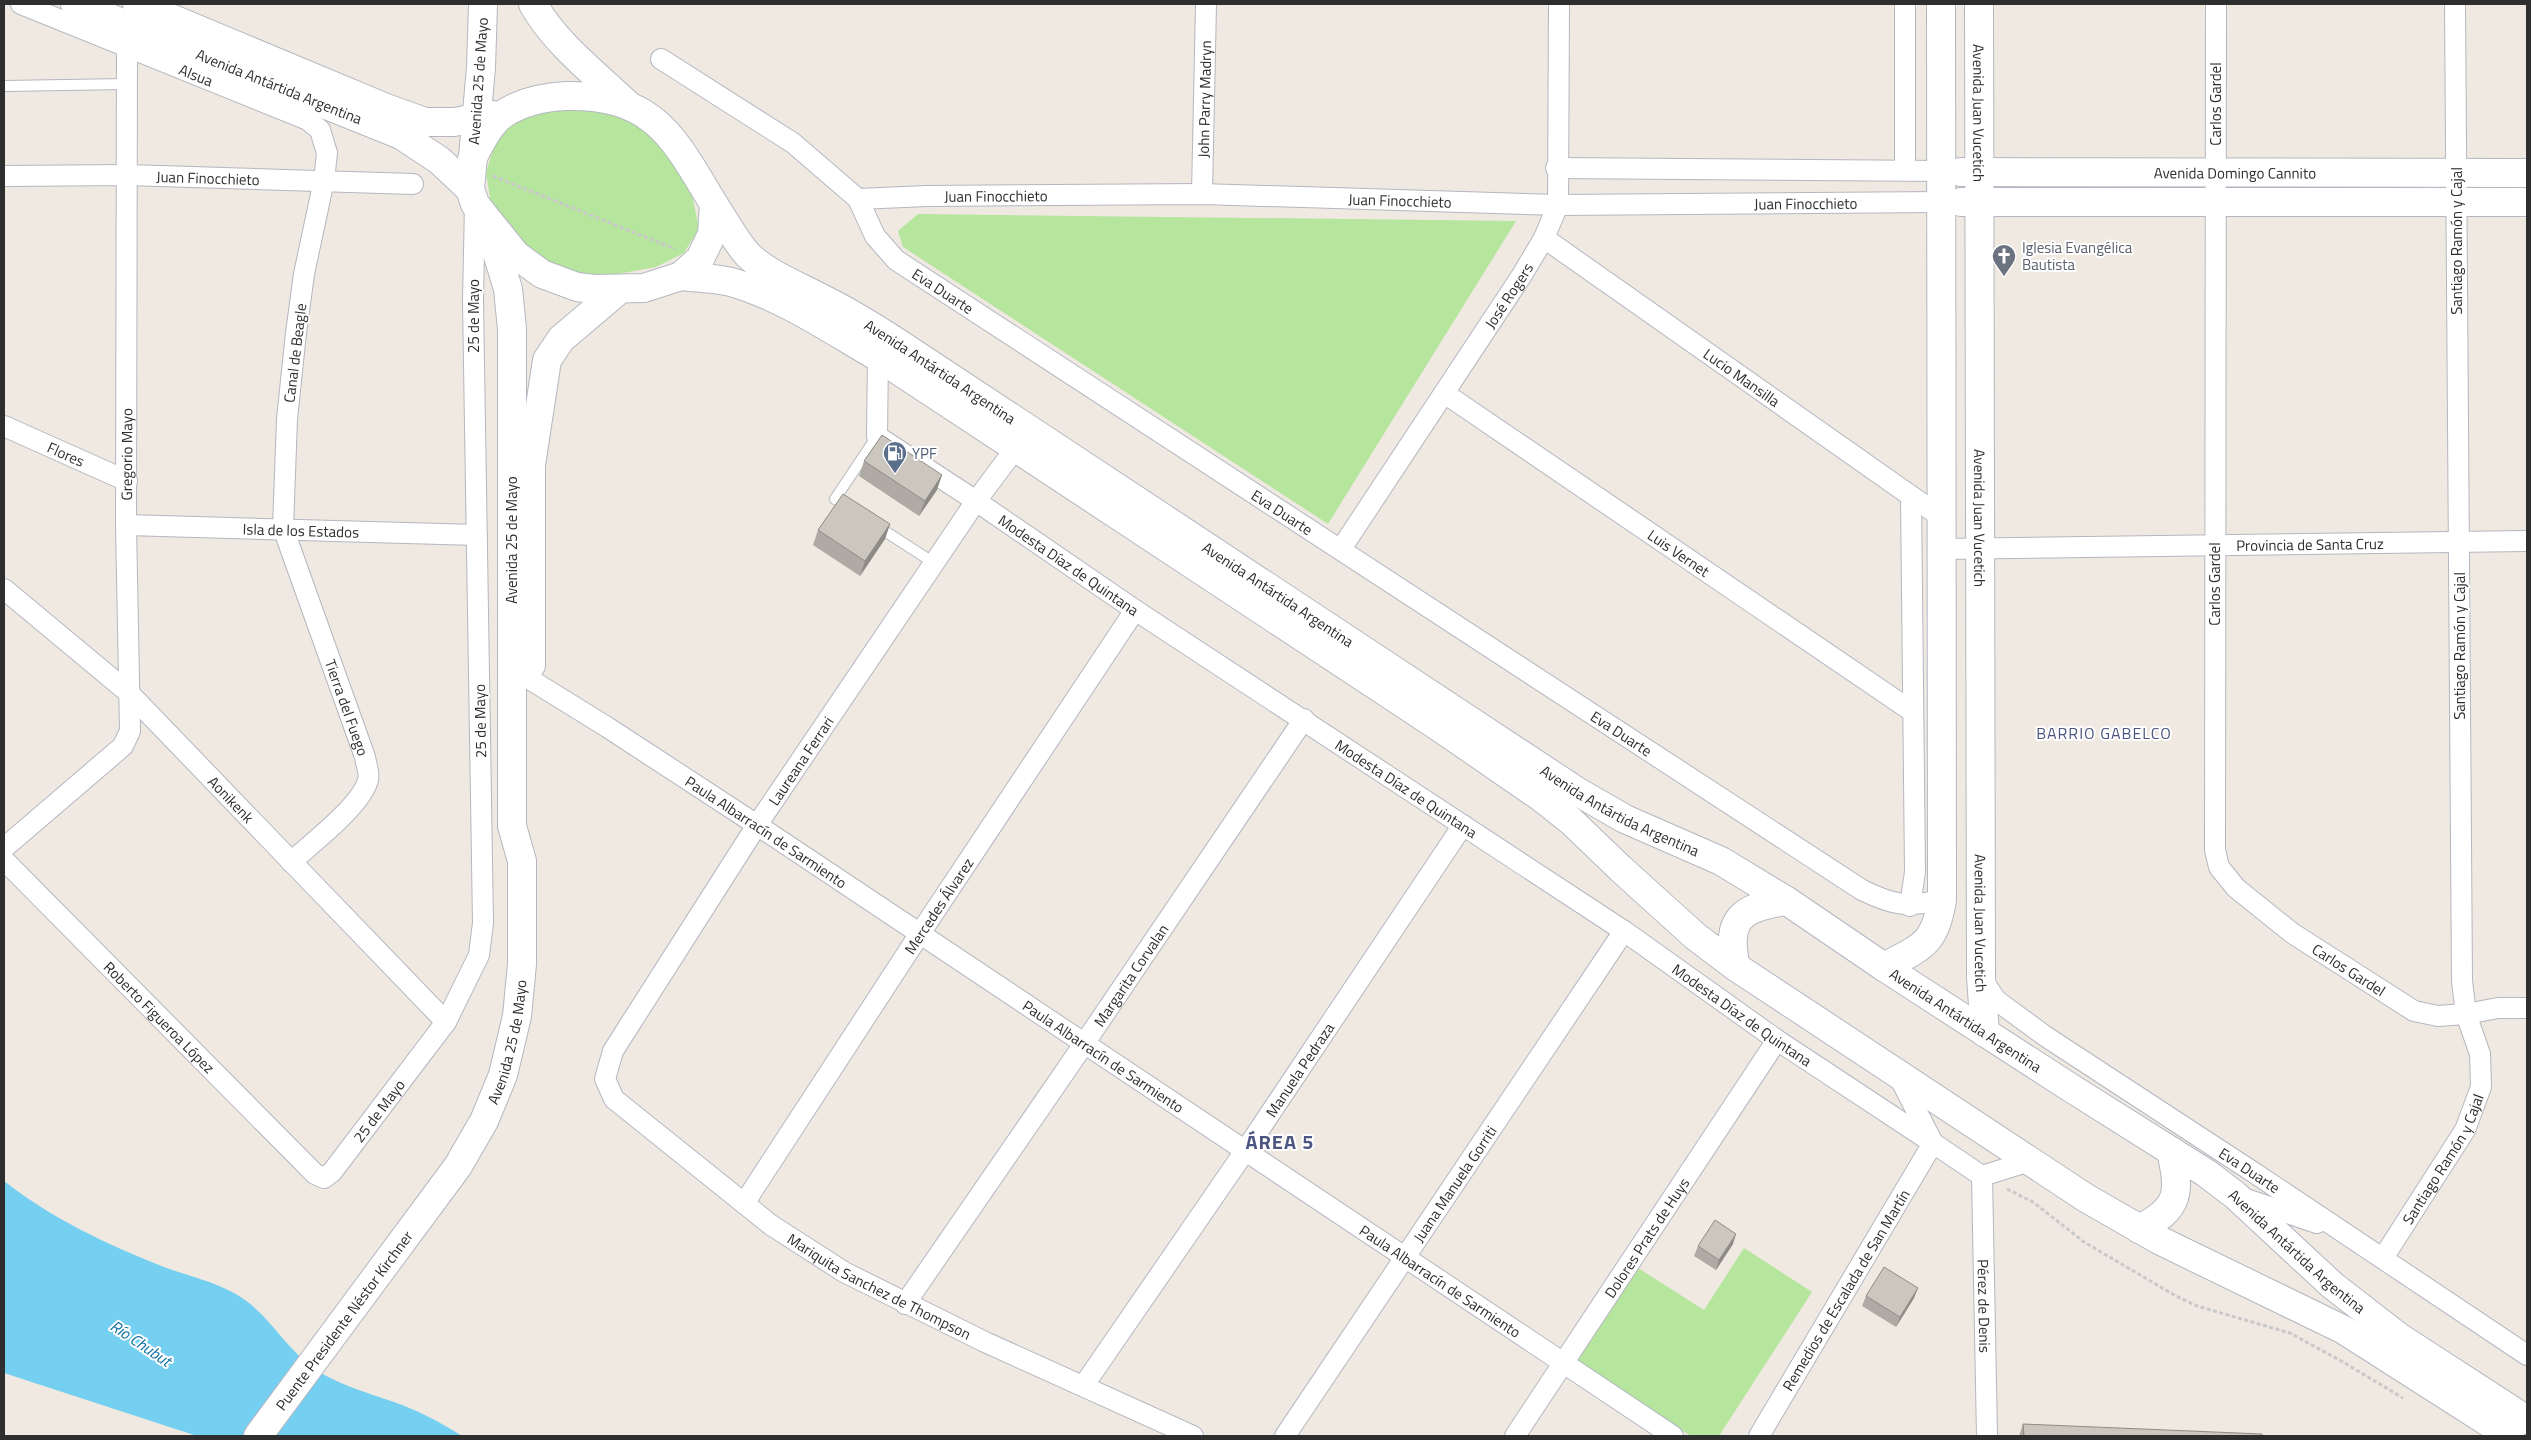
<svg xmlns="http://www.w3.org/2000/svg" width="2531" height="1440" font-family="'Titillium Web',sans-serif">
<rect width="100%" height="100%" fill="#efe9e1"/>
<path fill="#b6e59e" d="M565,105L619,113L648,131L675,161L691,190L699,228L684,253L656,267L612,275L561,272L519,247L491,204L486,173L495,142L513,120Z
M918,214L1516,221L1328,524L903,247L898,231Z
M1744,1248L1812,1292L1719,1436H1691L1573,1362L1635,1266L1704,1310Z"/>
<path fill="#75cff0" d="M4,1181C51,1218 108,1245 164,1267C185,1275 208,1280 228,1290C268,1308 284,1351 321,1373C345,1387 375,1395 402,1405C423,1413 443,1424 462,1436H197L4,1373Z"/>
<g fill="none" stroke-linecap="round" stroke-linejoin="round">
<g stroke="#b4b7c1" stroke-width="12">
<path id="lane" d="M4,86L126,84
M848,507L835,499L877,436
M877,526L934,563"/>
</g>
<g stroke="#b4b7c1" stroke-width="22">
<g id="street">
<path id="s1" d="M21,4L308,120L320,130L327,153L324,180L304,274L296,333L287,419L283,528L365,757C366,764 370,774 368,780C362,805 311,844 291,862"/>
<path id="s2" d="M2216,4L2215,850L2219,867L2236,888L2292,933L2414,1011L2438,1016L2466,1014L2498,1008H2527"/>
<path id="s3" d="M661,59L793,143L858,199L875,236L896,260L1862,890C1895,906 1906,907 1942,900"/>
<path d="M1556,168L1942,171"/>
<path d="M1905,170V4"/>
<path id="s4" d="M4,176L127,175L413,184"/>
<path id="s5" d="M1202,194L1206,4"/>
<path id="s6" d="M858,199L927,196L1202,194L1558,205L1942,202"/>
<path id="s7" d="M1544,238L1941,517"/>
<path id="s8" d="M878,357L877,436L976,501L1135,610L1624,931L1777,1040L1933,1143L1759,1436"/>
<path id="s9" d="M1444,393L1913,712"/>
<path id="s10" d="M4,426L127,481"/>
<path id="s11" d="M1015,449L976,501L757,825L613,1051L605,1079L614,1099L771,1225L844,1272L985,1342L1193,1436"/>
<path id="s12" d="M126,525L477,535"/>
<path id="s13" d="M1341,549L1522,275L1544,238L1558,205L1559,4"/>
<path id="s14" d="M1942,549L2527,541"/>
<path id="s15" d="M4,589L129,693L446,1022"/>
<path id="s16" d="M531,680L607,727L757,825L1673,1436"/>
<path id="s17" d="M4,848L123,746L130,731L126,525L127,48L125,37"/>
<path id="s18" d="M4,860L315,1174L324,1178L332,1172L446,1022L479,955L483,923L473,301L475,204"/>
<path d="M1910,906L1915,872L1911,496"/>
<path id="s19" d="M1981,978L1996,1000L2045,1036L2253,1172L2527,1355"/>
<path d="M1898,1075L1933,1143L1982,1176L2030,1161"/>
<path id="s20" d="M1982,1176L1987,1436"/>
<path d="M2243,1198L2317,1223"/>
<path id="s21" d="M745,1202L919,935L1135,610"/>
<path id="s22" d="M2383,1258L2465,1130L2481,1087L2480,1054L2466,1014L2462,981L2455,4"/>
<path id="s23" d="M905,1304L1084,1044L1304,719"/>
<path id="s24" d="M1084,1385L1245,1151L1463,825"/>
<path id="s25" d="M1285,1436L1624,931"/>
<path id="s26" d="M1515,1436L1777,1040"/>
</g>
</g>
<g stroke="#b4b7c1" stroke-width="30">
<g id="secondary">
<path id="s27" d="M75,4L401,135L439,160L470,189"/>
<path d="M137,4L386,108L425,122H454L494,115"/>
<path d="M483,4L481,68L470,189L475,204L516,255L542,274L577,287L594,289L644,288L681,276L700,259L712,234L714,205"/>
<path d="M533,4C555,43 594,73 627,104"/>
<path id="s28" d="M1979,4L1981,977L1985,1033"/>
<path id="s29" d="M472,159C480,144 490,122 505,113C522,102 546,97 566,96C661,94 677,146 720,214C729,228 737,243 748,255C769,275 799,286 823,299C847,311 870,325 892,339L1578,792L1625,819L1721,861L1787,901L1884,967L2071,1088L2206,1173L2235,1195L2332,1285L2399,1337L2527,1420"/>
<path id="s30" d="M1961,172L2527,173"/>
<path d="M1961,202H2527"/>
<path d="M681,276C698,278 715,278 731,282C784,297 831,330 878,357L1439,727L1542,798L1571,821L1621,869L1695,936L1736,967L2086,1198L2161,1241L2344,1330L2510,1436"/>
<path d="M531,665V465L547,360L561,339L620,289"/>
<path d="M1736,967C1725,919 1741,907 1787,901"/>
<path d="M1884,967C1921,947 1935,945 1942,900L1941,4"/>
<path d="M2139,1229C2181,1208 2180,1192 2171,1151"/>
<path id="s31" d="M258,1436L458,1166L484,1121L503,1075L517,1016L522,964V861L512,826V329L508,289L487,220"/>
</g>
</g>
<path stroke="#c9c9c9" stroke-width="3" stroke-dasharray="4 2.5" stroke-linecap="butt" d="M493,176L675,249
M2007,1189L2033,1202L2084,1242L2176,1296L2197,1306L2290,1333L2343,1362L2403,1398"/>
<use href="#lane" stroke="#fff" stroke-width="10"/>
<use href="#street" stroke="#fff" stroke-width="20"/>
<use href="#secondary" stroke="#fff" stroke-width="28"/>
</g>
<path fill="#afaba4" d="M864,461L937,490L919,516L859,476Z
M890,524L885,539L860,576L813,545L818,530Z
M1733,1244L1716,1270L1694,1256L1698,1246Z
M1866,1296L1914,1298L1896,1327L1862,1306Z
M2023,1424L2262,1436H2019Z"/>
<path fill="#8e8b86" d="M942,475L937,490L919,516L925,501Z
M890,524L885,539L860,576L865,561Z
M1736,1234L1733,1244L1716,1270L1719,1260Z
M1918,1288L1914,1298L1896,1327L1900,1317Z"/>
<path fill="#cbc7bf" stroke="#8e8b86" d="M882,435L942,475L925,501L864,461Z
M843,494L890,524L865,561L818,530Z
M1715,1220L1736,1234L1719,1260L1698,1246Z
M1884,1267L1918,1288L1900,1317L1866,1296Z
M2023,1424L2262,1434V1436H2024Z"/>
<defs>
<g id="church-pin" transform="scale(1.25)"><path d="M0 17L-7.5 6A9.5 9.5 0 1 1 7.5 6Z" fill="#6b7280" stroke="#fff"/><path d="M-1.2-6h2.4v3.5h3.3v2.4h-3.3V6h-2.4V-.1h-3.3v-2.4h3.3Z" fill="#fff"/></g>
<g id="fuel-pin" transform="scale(1.25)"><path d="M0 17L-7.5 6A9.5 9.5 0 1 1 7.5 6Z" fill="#5c6f8a" stroke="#fff"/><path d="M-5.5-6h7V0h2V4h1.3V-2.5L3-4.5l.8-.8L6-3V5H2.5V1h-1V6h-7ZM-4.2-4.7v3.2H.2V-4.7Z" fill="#fff"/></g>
</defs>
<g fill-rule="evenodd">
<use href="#church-pin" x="2004" y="256"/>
<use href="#fuel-pin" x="895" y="453"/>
</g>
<g text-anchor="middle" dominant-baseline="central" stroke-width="4" stroke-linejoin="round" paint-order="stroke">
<g font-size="15" fill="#2e2e2e" stroke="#fff">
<text stroke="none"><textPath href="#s1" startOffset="189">Alsua</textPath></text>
<text transform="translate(478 81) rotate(-86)">Avenida 25 de Mayo</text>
<text stroke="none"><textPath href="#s27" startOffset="220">Avenida Antártida Argentina</textPath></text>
<text stroke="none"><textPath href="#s5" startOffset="95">John Parry Madryn</textPath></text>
<text transform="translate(2215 104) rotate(-90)">Carlos Gardel</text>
<text stroke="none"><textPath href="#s28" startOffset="109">Avenida Juan Vucetich</textPath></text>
<text stroke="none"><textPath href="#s30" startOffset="274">Avenida Domingo Cannito</textPath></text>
<text stroke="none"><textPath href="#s4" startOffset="204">Juan Finocchieto</textPath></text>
<text stroke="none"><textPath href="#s6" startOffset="138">Juan Finocchieto</textPath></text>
<text stroke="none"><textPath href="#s6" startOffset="542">Juan Finocchieto</textPath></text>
<text stroke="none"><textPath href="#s6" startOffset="948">Juan Finocchieto</textPath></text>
<text transform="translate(2456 241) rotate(-90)">Santiago Ramón y Cajal</text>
<text stroke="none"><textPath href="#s3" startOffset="371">Eva Duarte</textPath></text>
<text stroke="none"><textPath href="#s13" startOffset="304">José Rogers</textPath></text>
<text transform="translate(473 316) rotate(-90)">25 de Mayo</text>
<text transform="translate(295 353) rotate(-83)">Canal de Beagle</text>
<text stroke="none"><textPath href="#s29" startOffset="604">Avenida Antártida Argentina</textPath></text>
<text stroke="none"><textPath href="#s7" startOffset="242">Lucio Mansilla</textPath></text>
<text stroke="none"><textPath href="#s10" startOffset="68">Flores</textPath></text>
<text stroke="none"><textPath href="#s17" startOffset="450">Gregorio Mayo</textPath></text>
<text stroke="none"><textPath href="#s3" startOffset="776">Eva Duarte</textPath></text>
<text stroke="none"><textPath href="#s28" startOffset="514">Avenida Juan Vucetich</textPath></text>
<text stroke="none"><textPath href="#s12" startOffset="175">Isla de los Estados</textPath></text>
<text transform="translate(511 540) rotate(-90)">Avenida 25 de Mayo</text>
<text stroke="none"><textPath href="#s14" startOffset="368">Provincia de Santa Cruz</textPath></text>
<text stroke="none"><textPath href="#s9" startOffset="284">Luis Vernet</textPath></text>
<text stroke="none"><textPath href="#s8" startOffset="310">Modesta Díaz de Quintana</textPath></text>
<text transform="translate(2214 584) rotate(-90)">Carlos Gardel</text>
<text stroke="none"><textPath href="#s29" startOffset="1009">Avenida Antártida Argentina</textPath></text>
<text transform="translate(2459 646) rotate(-90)">Santiago Ramón y Cajal</text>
<text stroke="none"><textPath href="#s1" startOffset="918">Tierra del Fuego</textPath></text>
<text transform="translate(480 721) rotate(-91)">25 de Mayo</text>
<text stroke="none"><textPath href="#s3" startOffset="1181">Eva Duarte</textPath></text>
<text transform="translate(801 761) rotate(-56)">Laureana Ferrari</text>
<text stroke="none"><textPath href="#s8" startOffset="715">Modesta Díaz de Quintana</textPath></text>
<text stroke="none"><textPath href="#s15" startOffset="310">Aonikenk</textPath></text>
<text stroke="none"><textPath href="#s29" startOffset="1414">Avenida Antártida Argentina</textPath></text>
<text stroke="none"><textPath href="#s16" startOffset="280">Paula Albarracín de Sarmiento</textPath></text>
<text stroke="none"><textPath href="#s21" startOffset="354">Mercedes Álvarez</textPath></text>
<text stroke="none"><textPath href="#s28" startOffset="919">Avenida Juan Vucetich</textPath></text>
<text stroke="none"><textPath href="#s2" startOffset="1030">Carlos Gardel</textPath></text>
<text stroke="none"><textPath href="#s23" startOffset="399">Margarita Corvalan</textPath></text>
<text stroke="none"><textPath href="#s8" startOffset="1120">Modesta Díaz de Quintana</textPath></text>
<text stroke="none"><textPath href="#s18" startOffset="221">Roberto Figueroa López</textPath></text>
<text stroke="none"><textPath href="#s29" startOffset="1819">Avenida Antártida Argentina</textPath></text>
<text stroke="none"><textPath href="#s31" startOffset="471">Avenida 25 de Mayo</textPath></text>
<text stroke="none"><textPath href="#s16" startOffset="685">Paula Albarracín de Sarmiento</textPath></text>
<text stroke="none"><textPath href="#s24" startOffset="382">Manuela Pedraza</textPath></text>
<text stroke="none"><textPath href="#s18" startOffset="539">25 de Mayo</textPath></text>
<text stroke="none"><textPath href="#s22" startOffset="116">Santiago Ramón y Cajal</textPath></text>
<text stroke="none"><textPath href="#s19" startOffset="332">Eva Duarte</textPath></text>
<text stroke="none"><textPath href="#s25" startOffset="304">Juana Manuela Gorriti</textPath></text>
<text stroke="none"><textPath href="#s26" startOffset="238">Dolores Prats de Huys</textPath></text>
<text stroke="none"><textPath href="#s29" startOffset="2224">Avenida Antártida Argentina</textPath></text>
<text stroke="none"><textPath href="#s16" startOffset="1090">Paula Albarracín de Sarmiento</textPath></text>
<text stroke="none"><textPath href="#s11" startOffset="1101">Mariquita Sanchez de Thompson</textPath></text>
<text transform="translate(1846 1290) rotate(-59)">Remedios de Escalada de San Martín</text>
<text stroke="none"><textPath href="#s20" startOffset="130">Pérez de Denis</textPath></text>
<text stroke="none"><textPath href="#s31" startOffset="144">Puente Presidente Néstor Kirchner</textPath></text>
</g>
<g font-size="15" fill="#5b616d" stroke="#fff" text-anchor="start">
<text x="2022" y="247">Iglesia Evangélica<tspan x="2022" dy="17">Bautista</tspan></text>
</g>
<g font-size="15" fill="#4e5e75" stroke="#fff" text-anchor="start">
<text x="912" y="453">YPF</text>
</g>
<g font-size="16" letter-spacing="1" fill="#4d5680" stroke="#fff">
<text x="2104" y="733">BARRIO GABELCO</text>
</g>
<g font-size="16" font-style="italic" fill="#0d6fa3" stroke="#fff">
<text transform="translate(141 1343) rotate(34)">Río Chubut</text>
</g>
<g font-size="20" font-weight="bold" letter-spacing="1" fill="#4d5680" stroke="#fff">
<text x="1280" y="1141">ÁREA 5</text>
</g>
</g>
<rect width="2531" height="1440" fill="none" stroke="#2e2e2e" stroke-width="10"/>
</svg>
